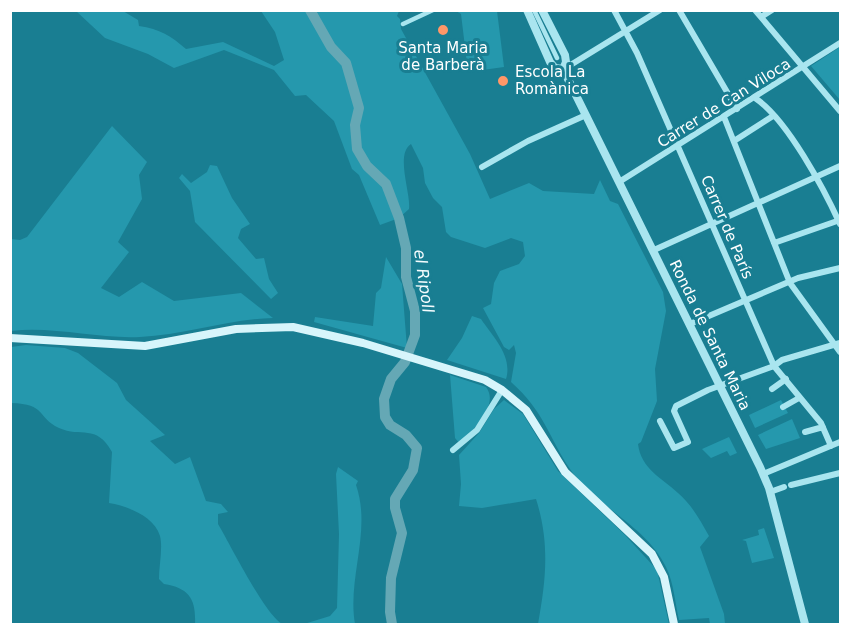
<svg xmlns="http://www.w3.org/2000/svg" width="851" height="635" font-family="'DejaVu Sans',sans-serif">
<rect width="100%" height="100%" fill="#197e92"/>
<path fill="#2598ad" d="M76,11H123L138,20L139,26C160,29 171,36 186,49L223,42L274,66L284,60L275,32L261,11H399L397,16L400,19L401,29L470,154L490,199L529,183L543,191L594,194L600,180L610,201L618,204L663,292L666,311L655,369L657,401L641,442L638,444C641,469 662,478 678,493C692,505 700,520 709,536L700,547L724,614L725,624H710L709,618L679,620C675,603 674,583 666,567C646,525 595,507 570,469C548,436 544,411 511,382L516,353L514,345L509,350L504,347L483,308L491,304L494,283L500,271L519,264L525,256L523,242L511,238L485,248L451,237L446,232L442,207L433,198L425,183L423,168L411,144C395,154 411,193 409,209L399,218L380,225L359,175L352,169L334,121L306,95L295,96L274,70L224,50L174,68L148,54L105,38Z
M456,11H497L504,67L468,72L461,14Z
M840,47V100L811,66Z
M112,126L147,162L139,175L142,199L118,242L129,252L101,288L119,297L142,282L174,301L241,293L273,318C228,319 185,335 140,337C97,339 54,326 11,331V239L20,240L27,237Z
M210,165L217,166L232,198L250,224L241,229L238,238L256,259L264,258L269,279L278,293L271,299L195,222L190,191L179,178L182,174L191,183L207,172Z
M386,257L402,284L407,348L314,322L315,317L373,326L376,293L381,288Z
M472,316L481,319C493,337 513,356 506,379L447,360L462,338Z
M26,345L65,348L78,353L117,383L126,400L165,435L150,441L175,464L190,457L206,501L221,504L228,512L218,514V524C230,544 266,617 283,624H195C196,600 190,588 164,584L159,579C159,565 163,548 160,536C154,516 127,506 109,503L112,452C96,423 81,438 59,428C36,417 47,404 11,403V347Z
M450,375L486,387C500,405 472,431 460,444L455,438Z
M504,400L523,414L558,471L625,535L657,570L669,624H538C546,580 550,543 536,499L482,508L459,506L461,484L459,455L479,433L494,409Z
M781,400L788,413L755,428L749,415Z
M792,419L800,438L766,449L758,435Z
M729,437L737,453L730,456L727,451L711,458L702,449Z
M338,467L358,481L356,485C372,531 347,578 355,624H304L330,616L337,608L339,534L336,474Z
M764,528L774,558L752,563L746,541L742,540L759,535L758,530Z"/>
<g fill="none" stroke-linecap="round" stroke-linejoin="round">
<path stroke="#65a8b5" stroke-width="10" d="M310,10L331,47L346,63L359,108L355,125L357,149L367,166L386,184L399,218L406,248V277L415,311V335L405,362L391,379L384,399L385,417L390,425L406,435L417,448L413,470L395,499V508L402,533L391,578L390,612L392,624"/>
<path stroke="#a9e5ef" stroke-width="4.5" d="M534,10L557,58
M403,24L433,10"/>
<path stroke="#a9e5ef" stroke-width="6" d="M614,10L637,53L774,366L821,423L831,446
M679,10L737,109
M755,10L840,111
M761,17L772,10
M564,69L660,10
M755,98C787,119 824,189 840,224
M724,117L790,283L840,352
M734,141L773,116
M482,167L528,141L586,115
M619,182L840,43
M774,243L840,220
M654,250L840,166
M690,324L798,278L840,268
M772,389L786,379
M783,407L799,398
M660,421L674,448L688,442L674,411L676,406L708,390L774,366L782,360L840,343
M805,432L823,427
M453,450L477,430L502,390
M763,474L840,442
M791,485L840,473
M770,492L784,487"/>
<path stroke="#a9e5ef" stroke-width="8" d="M527,10L550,62L555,68L563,69
M542,10L565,55L566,62L563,69L760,467L769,488L805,624"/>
<path stroke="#d7f5fb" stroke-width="8" d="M10,338L145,346L236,329L293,327L363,343L485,380L502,390L526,410L565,472L652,554L664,577L674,624"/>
</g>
<g fill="#ff9768" stroke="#197e92" stroke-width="2">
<circle cx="443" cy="30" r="6"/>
<circle cx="503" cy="81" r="6"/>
</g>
<g text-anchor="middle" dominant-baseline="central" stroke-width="6" stroke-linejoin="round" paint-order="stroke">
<g font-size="15" fill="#fff" stroke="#197e92">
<text x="443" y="48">Santa Maria<tspan x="443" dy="17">de Barberà</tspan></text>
<text x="515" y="72" text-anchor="start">Escola La<tspan x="515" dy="17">Romànica</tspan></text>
</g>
<g font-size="15" fill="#fff" stroke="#197e92">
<text transform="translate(724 103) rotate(-32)">Carrer de Can Viloca</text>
<text transform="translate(727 227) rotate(67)">Carrer de París</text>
<text transform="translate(710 335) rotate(64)">Ronda de Santa Maria</text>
</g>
<g font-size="16" font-style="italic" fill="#f4fcfe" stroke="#197e92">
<text transform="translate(424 281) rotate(82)">el Ripoll</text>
</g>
</g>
<rect width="851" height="635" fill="none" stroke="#ffffff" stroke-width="24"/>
</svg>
